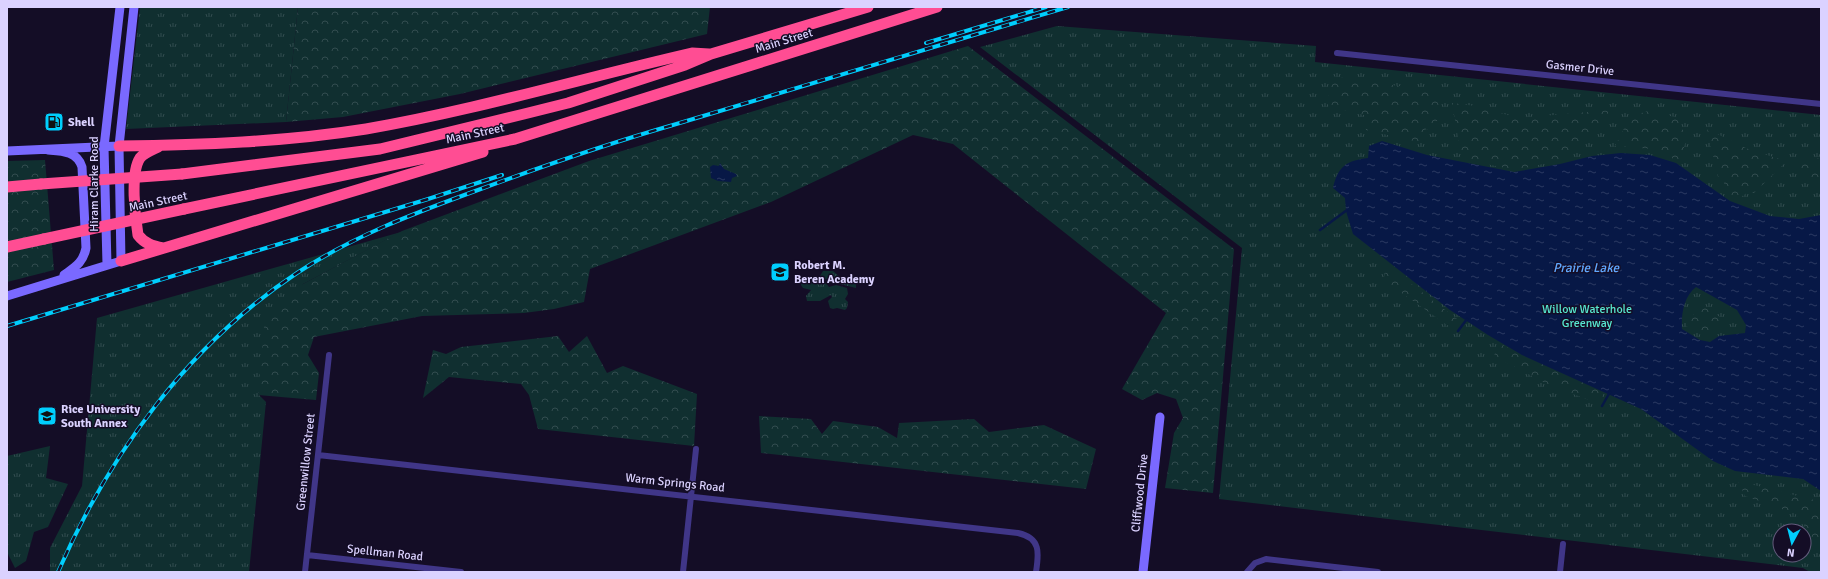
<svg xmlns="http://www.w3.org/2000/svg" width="1828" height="579" font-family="Signika,sans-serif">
<defs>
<pattern id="grass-tufts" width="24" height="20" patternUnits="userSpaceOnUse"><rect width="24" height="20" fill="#102f30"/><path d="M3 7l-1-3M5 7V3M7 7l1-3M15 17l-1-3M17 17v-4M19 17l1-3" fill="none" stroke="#324c4f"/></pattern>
<pattern id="forest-crowns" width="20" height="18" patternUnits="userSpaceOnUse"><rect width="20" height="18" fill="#102f30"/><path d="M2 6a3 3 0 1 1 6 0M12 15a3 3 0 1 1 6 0" fill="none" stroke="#324c4f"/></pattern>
<pattern id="water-ripples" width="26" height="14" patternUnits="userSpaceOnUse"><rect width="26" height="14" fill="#071846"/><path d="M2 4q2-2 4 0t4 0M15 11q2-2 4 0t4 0" fill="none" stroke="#2b3962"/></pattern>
</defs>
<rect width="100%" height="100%" fill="#140d26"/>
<path fill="url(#grass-tufts)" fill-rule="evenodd" d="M140,7H298L286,122L126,129Z
M1057,26L1316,46L1315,62L1821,115V572H1810L1803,568L1219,499L1242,248L980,47ZM1780,531H1804V555H1780Z
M401,232L303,284L258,394L266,402L249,572H50V548L82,486L97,318Z
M823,271H833L840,277L854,280L856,283V288L840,284L831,278L822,280L820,276Z
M806,276L815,282H825L829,287L836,285L847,288L848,294L845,299L848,302L847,308L845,310L837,308L833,309L830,308L828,301L832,297L831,295L820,301H807L806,296L811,290L803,288L801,285L803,278Z
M50,446L46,478L68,484L48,527L34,532L26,561L15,568L7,552V456Z"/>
<path fill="url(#forest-crowns)" d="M298,7H710L707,34L460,94L343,117L286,122Z
M968,46L1234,249L1213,493L1165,488L1174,433L1183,418L1176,399L1157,393L1142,400L1122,389L1166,313L953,144L913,135L771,202L590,269L584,302L554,309L524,313L422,316L314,337L308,355L319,373L316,400L258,395L265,316L303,284L402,231L589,161Z
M1330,76L1440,92L1436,132L1426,129L1418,142L1366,130L1364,115L1328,106Z
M1452,103L1476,106L1518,118L1611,110L1584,141L1562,158L1539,165L1516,170L1476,162L1461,154Z
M1648,111L1679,118L1686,140L1680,162L1653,149L1615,146L1630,117Z
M1707,129L1750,150L1787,161L1754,193L1748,192L1741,197L1730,196L1723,181L1718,177Z
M1821,158V190L1795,162Z
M45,160L54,270L7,282V161Z
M1388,266L1457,319L1450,327L1383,280Z
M1701,303L1725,321L1718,331L1706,338L1686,326Z
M558,336L569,352L587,336L607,373L623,366L697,394L694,446L538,429L529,395L521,384L449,377L423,398L433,350L446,354L461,347Z
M1498,344H1501L1527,358L1538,361L1598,389L1603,394L1602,398H1596L1592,401L1551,386L1494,356Z
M759,416L811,419L822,434L833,421L878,427L897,438L899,423L974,419L989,432L1044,425L1096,449L1086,489L761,453Z
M1738,481L1814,500L1821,510V550L1796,514L1745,496Z"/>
<path fill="url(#water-ripples)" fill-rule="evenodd" d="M1382,141L1427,155L1514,172L1560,164L1592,156L1621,153L1650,155L1676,163L1730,201L1770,216L1799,219L1821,215V491L1803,479L1735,471L1713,461L1641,409L1522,355L1488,335L1450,310L1353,234L1346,211L1345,198L1333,188C1338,166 1346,161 1368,158L1369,146ZM1696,287L1737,310L1746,325L1745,333L1719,336L1710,342L1700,340L1682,329C1681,314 1684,296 1696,287Z
M720,163L724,169L736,174L737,176L732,178L731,182L718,181L711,178L710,167L713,165L719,166Z"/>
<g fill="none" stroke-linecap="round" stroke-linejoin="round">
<path stroke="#071846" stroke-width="2.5" d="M1320,230L1347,210
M1458,331L1467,319
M1602,406L1610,392"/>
<path stroke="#403688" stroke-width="6" d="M1337,53L1821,104
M318,455L1018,533C1041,538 1039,553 1036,572
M307,555L461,572
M305,572L329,355
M683,572L696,449
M1247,572L1255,563L1266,559L1378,572
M1560,572L1563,544"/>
<path stroke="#7a69ff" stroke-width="9" d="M48,150C62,151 77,151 82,167L86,248C83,263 75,267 64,275
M7,151L119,146
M107,265L104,147L120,7
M7,296L121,261L119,146L134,7
M1143,572L1160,417"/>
<path stroke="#ff4d93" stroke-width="11" d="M119,146C201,145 284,142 366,129C476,110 583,78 692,53L709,54
M158,147C152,150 144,153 140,158C130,173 135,217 138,235C145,244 153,246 163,248
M182,174L380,149L524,114L568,103L685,65L711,54L868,7
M7,187L41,184
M184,209L515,139L937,7
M7,247L44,239
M121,261L483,152"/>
<g stroke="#00cefd" stroke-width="4">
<path id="rail" d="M926,43L1046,7
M7,326L425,200L502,175
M58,572C110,453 188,345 297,273C353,236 415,213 478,190C543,166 607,144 673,125C805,85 937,46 1068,7"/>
</g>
<use href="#rail" stroke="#140d26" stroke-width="2.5" stroke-dasharray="8" stroke-linecap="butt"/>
<path stroke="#ff4d93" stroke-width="11" d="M41,184L182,174
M44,239L184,209"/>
</g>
<defs>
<g id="fuel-square" transform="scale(1)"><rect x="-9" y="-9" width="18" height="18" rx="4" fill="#00cefd" stroke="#140d26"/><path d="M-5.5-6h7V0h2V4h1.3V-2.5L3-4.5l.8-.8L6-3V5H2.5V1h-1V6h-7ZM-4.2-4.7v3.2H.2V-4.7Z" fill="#111"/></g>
<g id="school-square" transform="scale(1)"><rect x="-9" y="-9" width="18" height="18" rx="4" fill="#00cefd" stroke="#140d26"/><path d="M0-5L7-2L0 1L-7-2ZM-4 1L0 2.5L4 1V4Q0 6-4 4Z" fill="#111"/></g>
<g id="university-square" transform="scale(1)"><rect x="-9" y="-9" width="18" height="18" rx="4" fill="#00cefd" stroke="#140d26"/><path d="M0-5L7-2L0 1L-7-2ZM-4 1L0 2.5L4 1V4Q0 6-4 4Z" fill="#111"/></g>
</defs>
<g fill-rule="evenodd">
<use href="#fuel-square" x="54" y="122"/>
<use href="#school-square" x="780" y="272"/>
<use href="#university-square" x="47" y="416"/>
</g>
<g text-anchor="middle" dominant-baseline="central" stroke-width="3" stroke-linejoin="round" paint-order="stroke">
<g font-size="12" fill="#dbd2ff" stroke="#140d26">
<text transform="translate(784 41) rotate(-17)">Main Street</text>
<text transform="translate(1580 68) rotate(6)">Gasmer Drive</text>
<text transform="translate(475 134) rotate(-12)">Main Street</text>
<text transform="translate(94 184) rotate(-90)">Hiram Clarke Road</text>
<text transform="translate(158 202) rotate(-12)">Main Street</text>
<text transform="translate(306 462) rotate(-84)">Greenwillow Street</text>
<text transform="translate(675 483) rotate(6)">Warm Springs Road</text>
<text transform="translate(1140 493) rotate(-84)">Cliffwood Drive</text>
<text transform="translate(385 553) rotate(6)">Spellman Road</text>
</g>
<g font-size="12" font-weight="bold" fill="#dbd2ff" stroke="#140d26" text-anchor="start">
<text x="68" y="122">Shell</text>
<text x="794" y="265">Robert M.<tspan x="794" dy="14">Beren Academy</tspan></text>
<text x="61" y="409">Rice University<tspan x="61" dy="14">South Annex</tspan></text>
</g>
<g font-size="12" fill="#57e7cf" stroke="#140d26">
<text x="1587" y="309">Willow Waterhole<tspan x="1587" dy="14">Greenway</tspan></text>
</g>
<g font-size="13" font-style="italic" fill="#60a8ff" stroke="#140d26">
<text x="1586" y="268">Prairie Lake</text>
</g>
</g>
<rect width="1828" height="579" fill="none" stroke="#dbd2ff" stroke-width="16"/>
<g transform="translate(1792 543) rotate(187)"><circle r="19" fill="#140d26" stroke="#645c7d"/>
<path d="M0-3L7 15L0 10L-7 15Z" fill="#00cefd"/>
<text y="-6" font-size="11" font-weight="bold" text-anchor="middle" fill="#dbd2ff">N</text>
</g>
</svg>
